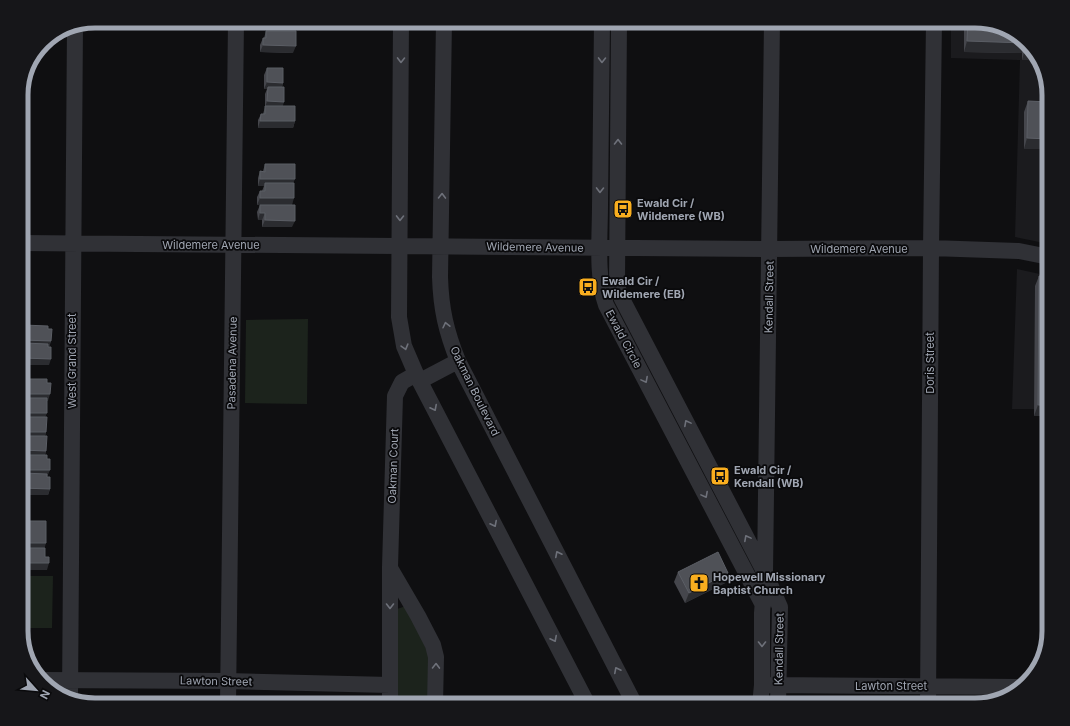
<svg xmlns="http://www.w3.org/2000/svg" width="1070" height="726" font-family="Inter,sans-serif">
<rect width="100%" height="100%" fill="#0f0f11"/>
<path fill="#1b1b1e" d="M951,21H975L1016,34L1041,62L1049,95V244L1015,237L1020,60L951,58Z
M1017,269L1049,276V409H1012Z"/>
<path fill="#1c231c" d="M308,319L307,404L245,403L246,320Z
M21,576H53L52,628H21Z
M406,606L428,652L430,705H396L397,609Z"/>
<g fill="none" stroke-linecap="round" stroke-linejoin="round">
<path stroke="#303136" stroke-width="16" d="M401,21L399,317L404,346L416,374L588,705
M444,21L440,277C441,309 446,331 458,361L635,705
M602,21C601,83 601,144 600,206C600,235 596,278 606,305L763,605
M619,21L617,281L618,289L622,299L765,573L780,607L778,705
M21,243L769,249L931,248L1019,251L1049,257
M420,381L458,361
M390,568L418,616L433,645L436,657L435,705
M42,680L228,681L390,685
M768,685L1020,687
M70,697L75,25
M228,705L236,21
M390,705V567L395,396L402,382L416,374
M760,705L762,685V613L765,573L772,21
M928,705L931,248L934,21"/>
</g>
<path fill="#45464c" d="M964,21H975L1016,34L1040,60H1022V53L964,52Z
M266,31L293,53L260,52V45L263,38H264Z
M267,68L283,83L282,87L283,106L295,121L293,128H258V120L261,114H263L265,107V94L267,89H264V75Z
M1028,101L1049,102V172H1047V149H1024V112Z
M265,164L293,183L292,205V227H262V220H258L257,212L260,205H257V197L260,191H262L264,186H258V178L260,171H263Z
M1039,276L1049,416H1034L1035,286Z
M23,325L48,329L51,341L49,347V365H21V331Z
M22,379L48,401H47L45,417L46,432L45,436L46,451L45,455L47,477L50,489L48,495H21V382Z
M678,572L728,573L725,583L685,603L674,582Z"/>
<path fill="#2b2c30" d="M967,41L1024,43L1025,44L1022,53L964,52Z
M263,45L296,46L293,53L260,52Z
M1025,49L1030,50L1040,60H1022Z
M267,82L283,83L281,90L268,87L267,89H264Z
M267,101L284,102L282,109L265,108Z
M260,121H295L293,128H258Z
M1027,138L1049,139V144L1047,149H1024Z
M1049,167V172H1047Z
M260,179H295L292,186L265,183L264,186H258Z
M260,198H294L292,205H257Z
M260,213H265L262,220H258Z
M265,220L295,221L292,227H262Z
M23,340L51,341L49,347L23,343L21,347Z
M23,358L51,359L49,365H21V362Z
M22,394H50L48,401H21Z
M1038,405H1049V416H1034Z
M21,413H47L44,420H21Z
M21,432H46L44,439H21Z
M21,450L46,451L44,457L22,455L21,456Z
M21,470H50L47,477L22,473L21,476Z
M22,488L50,489L48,495H21Z
M21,543H46L44,550H21Z
M21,563H49L47,570H21Z
M728,573L725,583L685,603L689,593Z"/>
<path fill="#4f5157" stroke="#5b5e65" d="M968,21H975L1016,34L1024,43L967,41Z
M266,31H296V46L263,45V38H266Z
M1025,44L1030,50L1025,49Z
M267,68H283V83L267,82Z
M268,87H284V102L267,101Z
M1028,101L1049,102V139L1027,138Z
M265,106H295V121H260L261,114H265Z
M265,164H295V179H260V171L265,172Z
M265,183H294V198H260V191H265Z
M260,205H295V221L265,220V213H260Z
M1039,276H1049V405H1038Z
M23,325L48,326V329H52L51,341L23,340Z
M23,343L48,344V347H51V359L23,358Z
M22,379H47V383H51L50,394H22Z
M21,398H47V413H21Z
M21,417H47L46,432H21Z
M21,436H47L46,451L21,450Z
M22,455H47V459H50V470H21Z
M22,473L47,474V477H50V489L22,488Z
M21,521H46V543H21Z
M21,548H45V557H49V563H21Z
M718,552L728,573L689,593L678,572Z
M718,697L722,705H689L702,698L705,704Z
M736,700L738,705H726Z"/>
<defs><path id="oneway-chevron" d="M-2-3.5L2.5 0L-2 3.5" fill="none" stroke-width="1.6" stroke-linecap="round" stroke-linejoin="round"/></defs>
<g stroke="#6e717a">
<use href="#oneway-chevron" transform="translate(401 60) rotate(91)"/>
<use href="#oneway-chevron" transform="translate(602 60) rotate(91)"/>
<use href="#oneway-chevron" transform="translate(618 142) rotate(-90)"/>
<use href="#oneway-chevron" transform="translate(600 190) rotate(91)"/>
<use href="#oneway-chevron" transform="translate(442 196) rotate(-89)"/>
<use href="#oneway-chevron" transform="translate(400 218) rotate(91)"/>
<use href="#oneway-chevron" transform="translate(446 325) rotate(-103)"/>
<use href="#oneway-chevron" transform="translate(405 347) rotate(74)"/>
<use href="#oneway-chevron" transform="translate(645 380) rotate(62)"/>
<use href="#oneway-chevron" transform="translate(434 408) rotate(63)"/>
<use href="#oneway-chevron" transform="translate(687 423) rotate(-118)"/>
<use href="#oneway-chevron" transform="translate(705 495) rotate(62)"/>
<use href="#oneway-chevron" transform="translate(494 524) rotate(63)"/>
<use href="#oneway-chevron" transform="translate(747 538) rotate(-118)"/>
<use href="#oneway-chevron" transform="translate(558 554) rotate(-117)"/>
<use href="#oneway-chevron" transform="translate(390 606) rotate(90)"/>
<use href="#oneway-chevron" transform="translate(554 639) rotate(63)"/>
<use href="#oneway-chevron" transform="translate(762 644) rotate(90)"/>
<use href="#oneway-chevron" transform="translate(436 666) rotate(-89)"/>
<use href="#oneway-chevron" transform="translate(617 670) rotate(-117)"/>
</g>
<defs>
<g id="bus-square" transform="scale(1)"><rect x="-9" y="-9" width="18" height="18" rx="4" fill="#f9ae1f" stroke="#0a0a0c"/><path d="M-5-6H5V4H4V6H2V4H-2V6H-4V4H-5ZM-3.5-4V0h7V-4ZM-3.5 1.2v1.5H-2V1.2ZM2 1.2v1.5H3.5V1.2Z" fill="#111"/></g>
<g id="church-square" transform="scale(1)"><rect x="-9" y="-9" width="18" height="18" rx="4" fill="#f9ae1f" stroke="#0a0a0c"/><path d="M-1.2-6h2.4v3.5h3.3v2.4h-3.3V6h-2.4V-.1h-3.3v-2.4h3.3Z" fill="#111"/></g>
</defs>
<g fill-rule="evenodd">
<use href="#bus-square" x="623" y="209"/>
<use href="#bus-square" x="588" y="287"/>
<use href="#bus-square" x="720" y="476"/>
<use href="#church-square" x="699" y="583"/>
</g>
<g text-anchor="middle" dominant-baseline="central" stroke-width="3.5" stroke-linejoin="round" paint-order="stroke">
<g font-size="11" font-weight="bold" fill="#a0a6b2" stroke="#0a0a0c" text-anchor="start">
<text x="637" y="203">Ewald Cir /<tspan x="637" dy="13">Wildemere (WB)</tspan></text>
<text x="602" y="281">Ewald Cir /<tspan x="602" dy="13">Wildemere (EB)</tspan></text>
<text x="734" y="470">Ewald Cir /<tspan x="734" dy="13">Kendall (WB)</tspan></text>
<text x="713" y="577">Hopewell Missionary<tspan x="713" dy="13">Baptist Church</tspan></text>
</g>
<g font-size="11" fill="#a0a6b2" stroke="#0a0a0c">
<text x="211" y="245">Wildemere Avenue</text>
<text transform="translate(535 247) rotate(1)">Wildemere Avenue</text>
<text x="859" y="249">Wildemere Avenue</text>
<text transform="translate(769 297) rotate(-89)">Kendall Street</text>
<text transform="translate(624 339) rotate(62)">Ewald Circle</text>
<text transform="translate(72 361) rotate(-90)">West Grand Street</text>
<text transform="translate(232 363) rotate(-89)">Pasadena Avenue</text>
<text transform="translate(930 363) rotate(-90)">Doris Street</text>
<text transform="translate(475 391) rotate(64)">Oakman Boulevard</text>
<text transform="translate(393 466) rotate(-88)">Oakman Court</text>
<text transform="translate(779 649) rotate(-89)">Kendall Street</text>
<text transform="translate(216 681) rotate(1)">Lawton Street</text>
<text x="891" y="686">Lawton Street</text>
</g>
</g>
<path d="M0 0H1070V726H0ZM95 28H975A67 67 0 0 1 1042 95V631A67 67 0 0 1 975 698H95A67 67 0 0 1 28 631V95A67 67 0 0 1 95 28Z" fill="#161619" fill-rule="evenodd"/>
<path fill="none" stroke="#a0a6b2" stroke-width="5" d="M95 28H975A67 67 0 0 1 1042 95V631A67 67 0 0 1 975 698H95A67 67 0 0 1 28 631V95A67 67 0 0 1 95 28Z"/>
<g transform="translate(36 690) rotate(117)" stroke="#0a0a0c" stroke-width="3" paint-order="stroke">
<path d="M0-3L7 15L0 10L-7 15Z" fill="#a0a6b2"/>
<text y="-6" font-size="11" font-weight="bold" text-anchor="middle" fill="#a0a6b2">N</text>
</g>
</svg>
